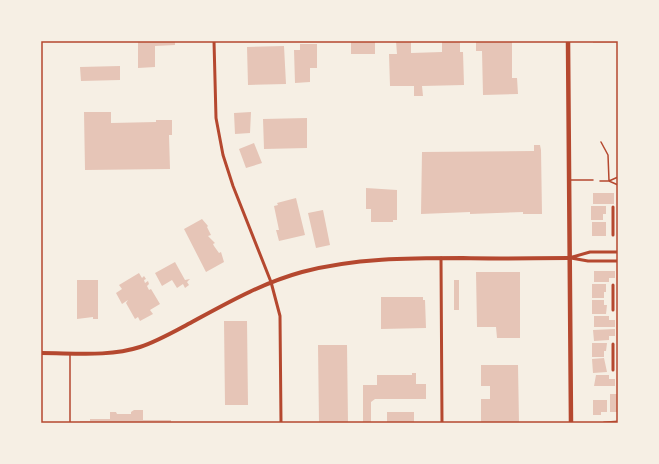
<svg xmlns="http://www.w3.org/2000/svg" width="659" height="464" font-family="Jost,sans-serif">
<rect width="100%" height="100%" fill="#f6efe4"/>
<path fill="#e6c5b7" d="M138,41H175V45L155,46V67L138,68Z
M351,41H375V54H351Z
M396,41H411V53L442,52V41H460V52H463L464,85L422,86L423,96H414V86H390L389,54H397Z
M476,41H512V78H517L518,94L483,95L482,51H476Z
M593,41H618V43H593Z
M300,44H317V68H310V82L295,83L294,50H300Z
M284,46L286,84L248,85L247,47Z
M120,66V80L81,81L80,67Z
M84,112H111V123L156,122V120H172V135H169L170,169L85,170Z
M251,112L250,133L235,134L234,113Z
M307,118V148L264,149L263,119Z
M254,143L262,163L246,168L239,149Z
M534,145H540L541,150L542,214H523V212L470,214V212L421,214L422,152L534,151Z
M366,188L397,190V220H393V222H371V209H366Z
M593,193H614V204H593Z
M296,198L305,235L279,241L276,230H279L274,206L278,205L277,203Z
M591,206H606V214H603V220H591Z
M323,210L330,245L316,248L308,213Z
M202,219L208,226L207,227L211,235L208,236L215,243L213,244L214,246L219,253L221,252L224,262L206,272L184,229Z
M592,222H606V236H592Z
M175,262L185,280L190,279L187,282L189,285L185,288L183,284L177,288L172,280L162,286L155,273Z
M594,271H615V278H609V282H594Z
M476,272H520V338H497L496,327H477Z
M139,273L142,278L144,276L146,279L144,280L145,283L148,281L149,284L147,286L149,290L151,289L160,304L150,310L153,314L140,321L138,317L135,319L126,303L128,300L122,304L116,293L122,289L119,285Z
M77,280H98V319H93V317L77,319Z
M454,280H459V310H454Z
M592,284H606V292H604V298H592Z
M381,297H423V300H425L426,328L381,329Z
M592,300H604V305H607L606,314H592Z
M594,316H609V320H615V327H594Z
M224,321H247L248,405H225Z
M615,329V336H609V340L594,341L593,330Z
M592,343H607L606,351H604V357H592Z
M318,345H347L348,423H319Z
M604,358L607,372L593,373L592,359Z
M481,365H518L519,423H481V399H490V386H481Z
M412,373H416V384H426V399H375L371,402V423H363V385H377V375H412Z
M596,375H609V379H615V386H594Z
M610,394H618V412H610Z
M593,400H607V412H601V415H593Z
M134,410H143V420H171V423H80V421H90V419H110V412H116L117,414H131V412Z
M387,412H414V423H387Z"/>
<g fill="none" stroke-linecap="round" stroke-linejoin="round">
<path stroke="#b5482f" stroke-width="1.5" d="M601,142L608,155L609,181
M571,180H593
M600,181H609L618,177
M609,181L618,185
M70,355V423"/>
<path stroke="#b5482f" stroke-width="3" d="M214,41L216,118L223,155L233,186L271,282L280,316L281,423
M613,207V235
M441,258L442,423
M569,258L590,252H618
M571,258L588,261H618
M613,285V310
M613,344V370
M604,423L618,422"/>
<path stroke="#b5482f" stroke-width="4" d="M41,353C74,353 109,357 140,347C158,341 175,331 192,322C227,303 262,283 302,272C355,258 408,258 463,258C499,259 534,258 569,258"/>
<path stroke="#b5482f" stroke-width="4.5" d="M568,41L571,423"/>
</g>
<rect width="659" height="464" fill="none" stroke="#f6efe4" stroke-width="84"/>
<rect x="42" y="42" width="575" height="380" fill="none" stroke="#b5482f" stroke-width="1.5"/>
</svg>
